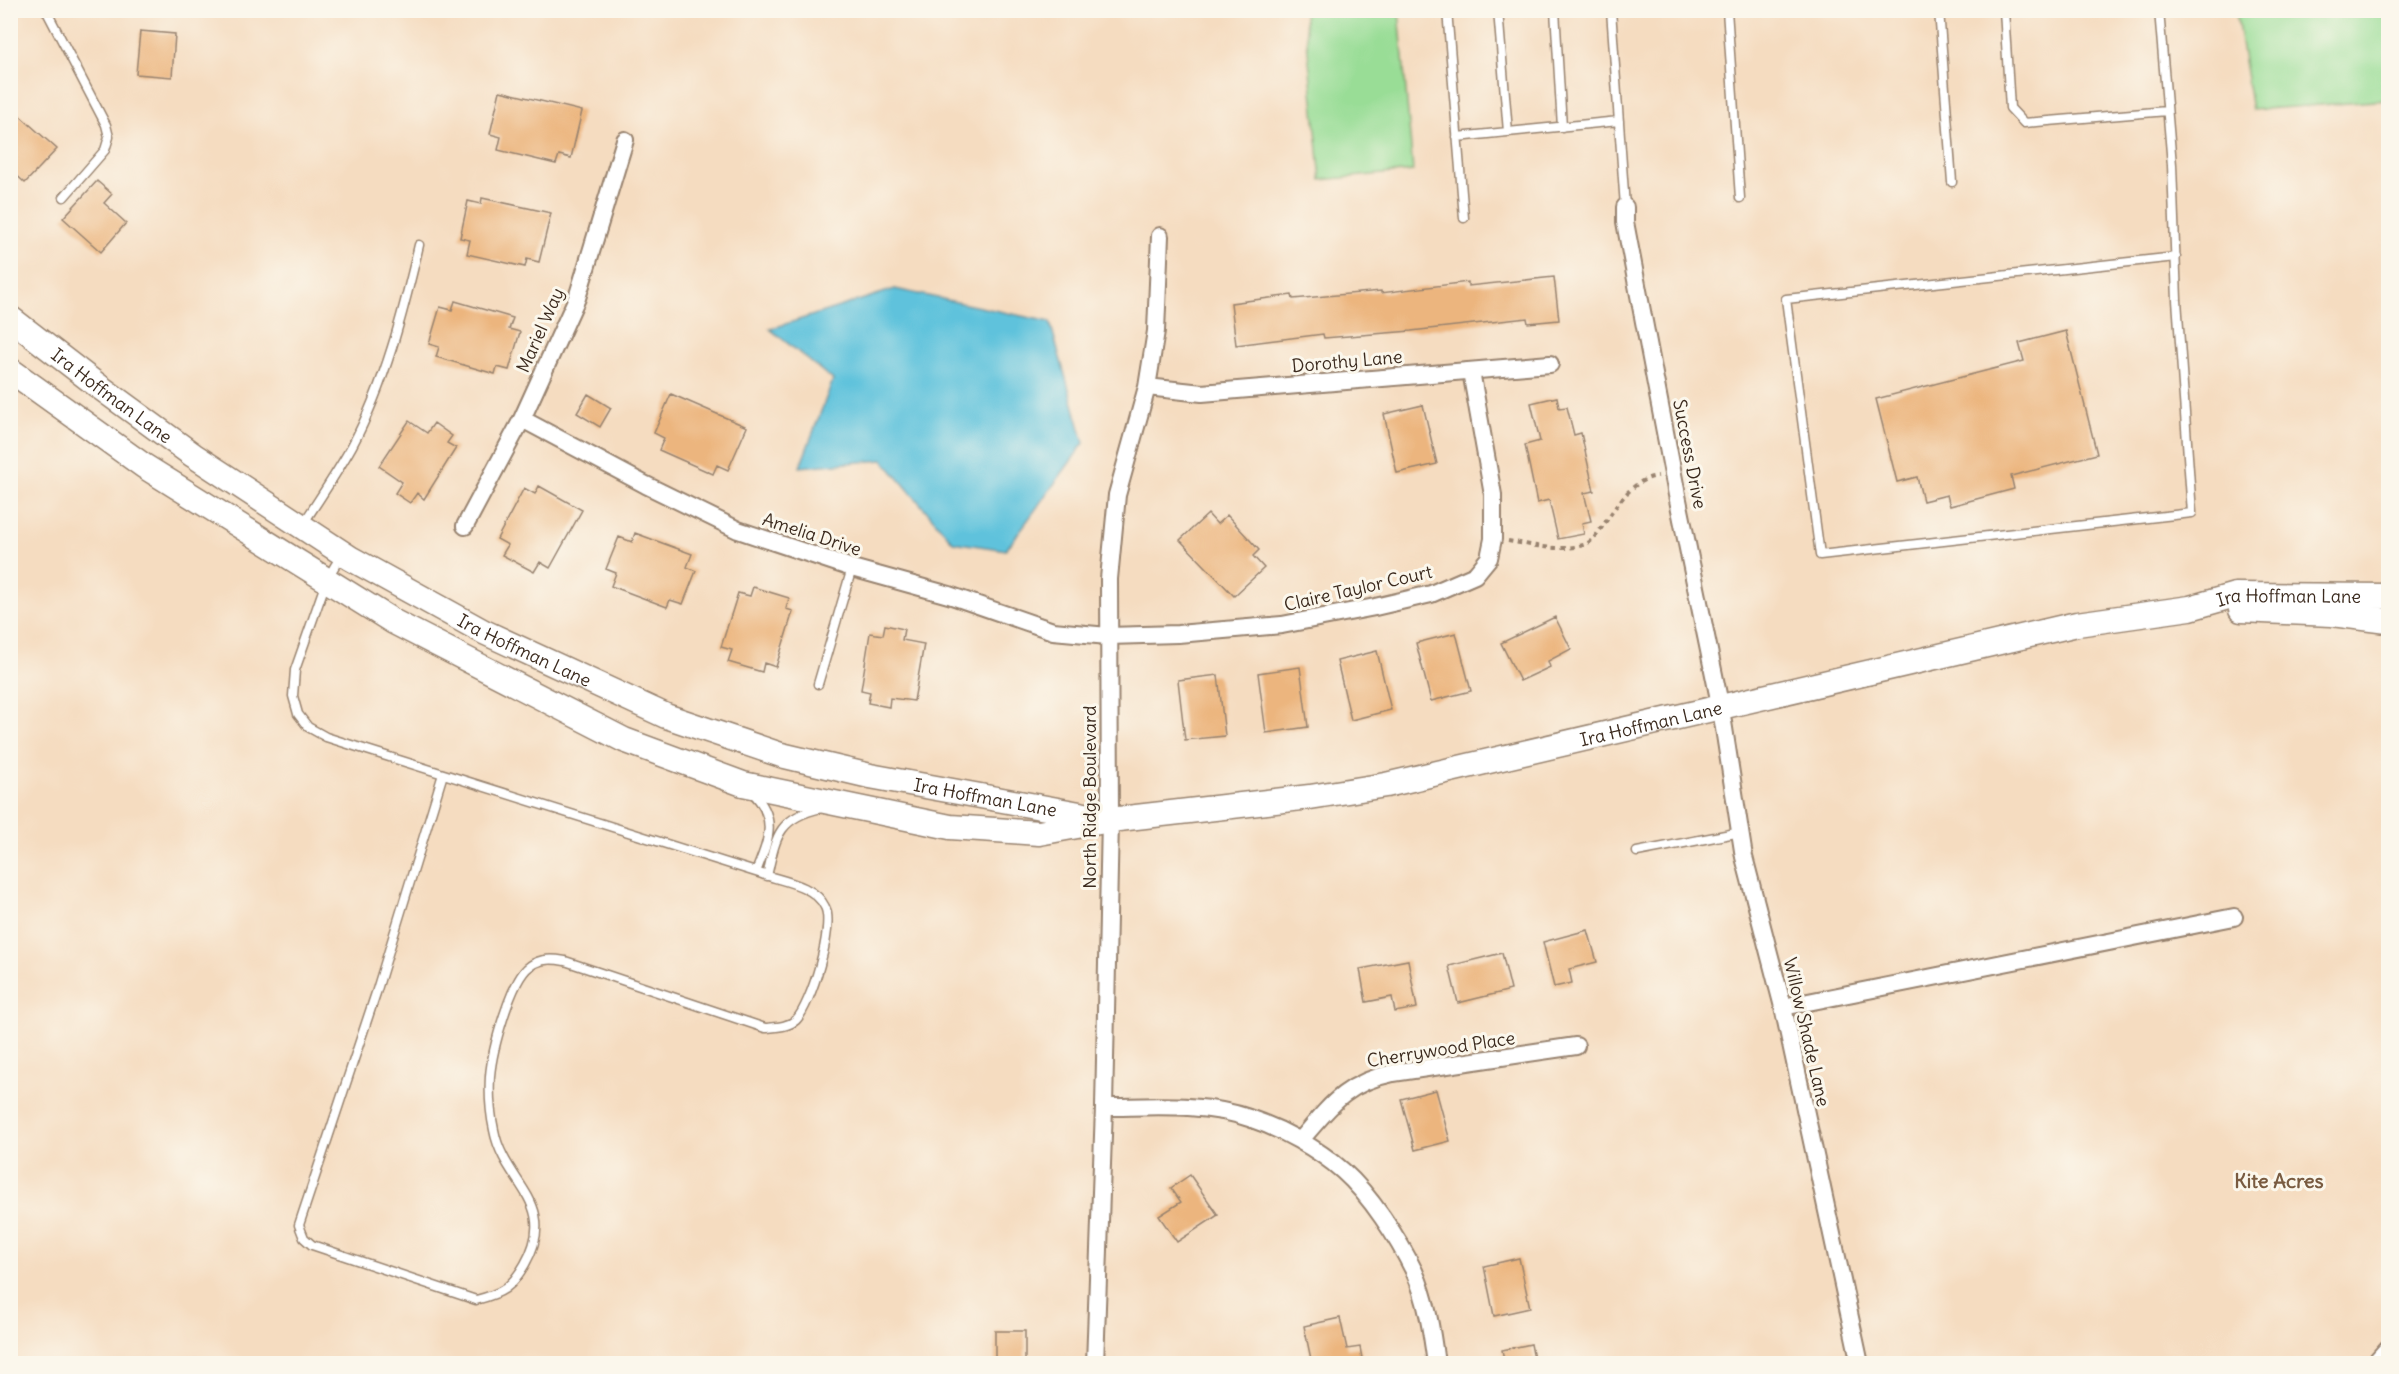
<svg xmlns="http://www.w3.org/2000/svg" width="2399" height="1374" font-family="Delius,sans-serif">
<rect width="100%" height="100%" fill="#fbf7ec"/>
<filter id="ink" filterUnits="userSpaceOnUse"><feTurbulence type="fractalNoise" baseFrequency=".0167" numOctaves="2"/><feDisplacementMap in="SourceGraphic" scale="12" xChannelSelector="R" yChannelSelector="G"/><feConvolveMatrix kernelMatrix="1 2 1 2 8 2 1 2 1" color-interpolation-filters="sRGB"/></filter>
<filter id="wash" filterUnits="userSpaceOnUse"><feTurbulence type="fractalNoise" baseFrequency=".008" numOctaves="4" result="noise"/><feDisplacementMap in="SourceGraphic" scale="24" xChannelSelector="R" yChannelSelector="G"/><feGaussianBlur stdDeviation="1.35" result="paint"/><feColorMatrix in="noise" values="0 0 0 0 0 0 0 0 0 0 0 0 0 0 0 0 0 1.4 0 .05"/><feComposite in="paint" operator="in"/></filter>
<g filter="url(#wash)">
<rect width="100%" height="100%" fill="#f5dcc0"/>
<path fill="#99dd96" stroke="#6a845a" stroke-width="1.5" d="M1304,11H1399L1413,171L1321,180Z
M2236,11H2388V100L2252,110Z"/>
<path fill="#5ec2dc" stroke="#4c767d" stroke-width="1.5" d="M895,289L1050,322L1084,443L1006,550L953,542L883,460L800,467L833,380L770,329Z"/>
<g id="blocks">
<path fill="#ecb57e" d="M140,31L175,34L172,77L136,74Z
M500,91L582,111L571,158L559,155L556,164L498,150L501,137L490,134Z
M10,107L57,149L25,183L10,169Z
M97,181L112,194L104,203L126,223L101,252L63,218Z
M482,198L551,213L539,262L527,259L525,267L467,254L470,240L460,238L468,201L481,204Z
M1554,277L1559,320L1528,323L1527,318L1411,331L1324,338L1323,334L1236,345L1231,303L1292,295L1293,299L1381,291V293L1468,282V286Z
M455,301L513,318L509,329L520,332L509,370L497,367L495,374L436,357L439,347L429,344L440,307L452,310Z
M2066,331L2097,454L2011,476L2014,489L1950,506L1947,495L1923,501L1917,477L1897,482L1876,399L2024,361L2019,343Z
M588,394L611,408L600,427L577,413Z
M671,394L747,427L728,470L717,465L713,474L659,450L664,438L654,433Z
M1557,397L1559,408L1567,407L1574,435L1581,433L1594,491L1584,493L1591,521L1582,523L1584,534L1558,539L1549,500L1537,503L1525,445L1540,441L1531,403Z
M1423,405L1437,464L1397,473L1384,414Z
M409,421L427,433L434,423L452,436L447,443L456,448L424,499L417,493L410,503L395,493L402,482L379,466Z
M539,486L582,510L550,568L540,562L534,572L502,555L508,545L497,539L524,488L535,494Z
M1208,514L1217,524L1227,515L1259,550L1253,556L1264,568L1234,596L1180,540Z
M635,533L692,554L687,567L696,571L683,604L670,600L667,607L611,586L616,573L606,569L619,537L632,542Z
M753,587L789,598L786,609L793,611L776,667L764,663L762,672L728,662L732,650L721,647L738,593L750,596Z
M1555,617L1571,649L1548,661L1550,667L1520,681L1501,643Z
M885,625L904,629L902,640L924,644L914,701L890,698L889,707L868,703L870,692L861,690L870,633L883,635Z
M1456,633L1471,691L1431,701L1416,643Z
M1377,651L1391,710L1351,720L1337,661Z
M1300,667L1308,727L1266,733L1258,673Z
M1218,675L1225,736L1185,740L1178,680Z
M1588,930L1597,962L1569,969L1572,983L1554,987L1543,942Z
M1502,953L1511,990L1458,1003L1449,966Z
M1408,960L1417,1008L1395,1012L1392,997L1366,1002L1360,969Z
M1436,1090L1450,1141L1415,1150L1401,1099Z
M1190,1175L1218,1215L1177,1242L1159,1216L1181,1202L1171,1188Z
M1519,1258L1530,1308L1494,1316L1484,1266Z
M1340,1318L1347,1349L1360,1347L1363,1364H1312L1304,1326Z
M995,1331H1025V1364H995Z
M1531,1344L1535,1364H1505L1502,1350Z"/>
</g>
</g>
<g filter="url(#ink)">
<use href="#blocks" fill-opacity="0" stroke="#98836f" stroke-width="1.5"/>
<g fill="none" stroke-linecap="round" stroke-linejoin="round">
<g stroke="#98836f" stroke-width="11">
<path id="service" d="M46,10L106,125L109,137L105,150L64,197
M1447,10L1464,218
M1498,10L1508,132
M1555,10L1562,127
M1611,10L1625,207
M1727,10L1740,198
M1939,10L1952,182
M2004,10L2010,108L2024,123L2167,111
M2159,10L2172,165L2177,300L2192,513L1820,555L1786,299L2176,257
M1457,137L1619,121
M303,524C320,498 337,473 352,446C385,384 403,313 419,245
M342,554L327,579L295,670L293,696L298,714L308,727L326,737L367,750L762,874C782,881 815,885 825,907C835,926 811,1005 796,1020C788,1027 776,1027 765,1028L565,961C553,959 541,958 530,966C511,979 492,1051 490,1076C489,1094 490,1112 494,1130C504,1184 560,1202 525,1264C511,1288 503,1293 476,1300L312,1245L304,1238L299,1225L376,993L443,774
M818,684L852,568
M752,792C779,819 768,841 756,872
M1637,852L1741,832
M767,876C776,836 778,818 821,808"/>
</g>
<g stroke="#98836f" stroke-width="20">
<path id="minor" d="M1625,207V222L1677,495L1721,709L1744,857L1783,1007L1860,1364
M1147,387L1202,393L1550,364
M522,419L646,485L738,530L852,568L949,595L1053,631L1108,636L1178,634L1282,625L1375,607L1431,594L1475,575L1489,558L1493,539V495L1471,371
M465,526L522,419L577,298L625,140
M1783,1007L2234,917
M1104,1107C1150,1107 1205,1102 1249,1118C1282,1129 1317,1148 1343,1171C1370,1195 1398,1238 1414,1271C1427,1299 1432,1333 1436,1364
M1300,1141C1330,1106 1345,1083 1393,1073L1576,1046
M1095,1364L1104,1107L1110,820L1109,579L1117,495L1147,387L1156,331L1160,236
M2374,1364L2388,1348"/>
</g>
<g stroke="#98836f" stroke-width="27">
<g id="secondary">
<path id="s1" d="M10,318L97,385L193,455L350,558L484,632L666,716L781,755L870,776L1096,817"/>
<path id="s2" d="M10,370L144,466L394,622L624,740L743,784L950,827L1039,833L1110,820L1310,797L1386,785L2077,624L2190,608L2235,595L2388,596"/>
<path d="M2241,610L2332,614L2388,621"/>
</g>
</g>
<path stroke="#98836f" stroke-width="4" stroke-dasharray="4.5 4.5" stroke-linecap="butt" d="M1508,541C1533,545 1561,553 1586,544C1593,541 1598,533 1602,527C1616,507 1631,479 1658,476"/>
<use href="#service" stroke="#fff" stroke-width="8"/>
<use href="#minor" stroke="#fff" stroke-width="16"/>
<use href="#secondary" stroke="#fff" stroke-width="24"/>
</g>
</g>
<g text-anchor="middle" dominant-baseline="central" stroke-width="6" stroke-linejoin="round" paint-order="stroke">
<g font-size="18" fill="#3b2a1e" stroke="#fbf7ec">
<text transform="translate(540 330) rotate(-66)">Mariel Way</text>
<text transform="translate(1347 361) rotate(-5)">Dorothy Lane</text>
<text stroke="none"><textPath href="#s1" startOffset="128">Ira Hoffman Lane</textPath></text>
<text transform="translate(1690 454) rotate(79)">Success Drive</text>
<text transform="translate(812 534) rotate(18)">Amelia Drive</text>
<text transform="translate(1358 588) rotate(-13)">Claire Taylor Court</text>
<text stroke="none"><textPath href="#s2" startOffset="2420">Ira Hoffman Lane</textPath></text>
<text stroke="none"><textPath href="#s1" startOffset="614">Ira Hoffman Lane</textPath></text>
<text stroke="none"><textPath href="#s2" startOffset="1768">Ira Hoffman Lane</textPath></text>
<text stroke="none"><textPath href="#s1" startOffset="1100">Ira Hoffman Lane</textPath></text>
<text transform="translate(1089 797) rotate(-90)">North Ridge Boulevard</text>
<text transform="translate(1807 1032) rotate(77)">Willow Shade Lane</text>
<text transform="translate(1441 1049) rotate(-9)">Cherrywood Place</text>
</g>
<g font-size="20" font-weight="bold" fill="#795b40" stroke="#fbf7ec">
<text x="2279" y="1180">Kite Acres</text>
</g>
</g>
<rect width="2399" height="1374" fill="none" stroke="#fbf7ec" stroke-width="36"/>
</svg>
